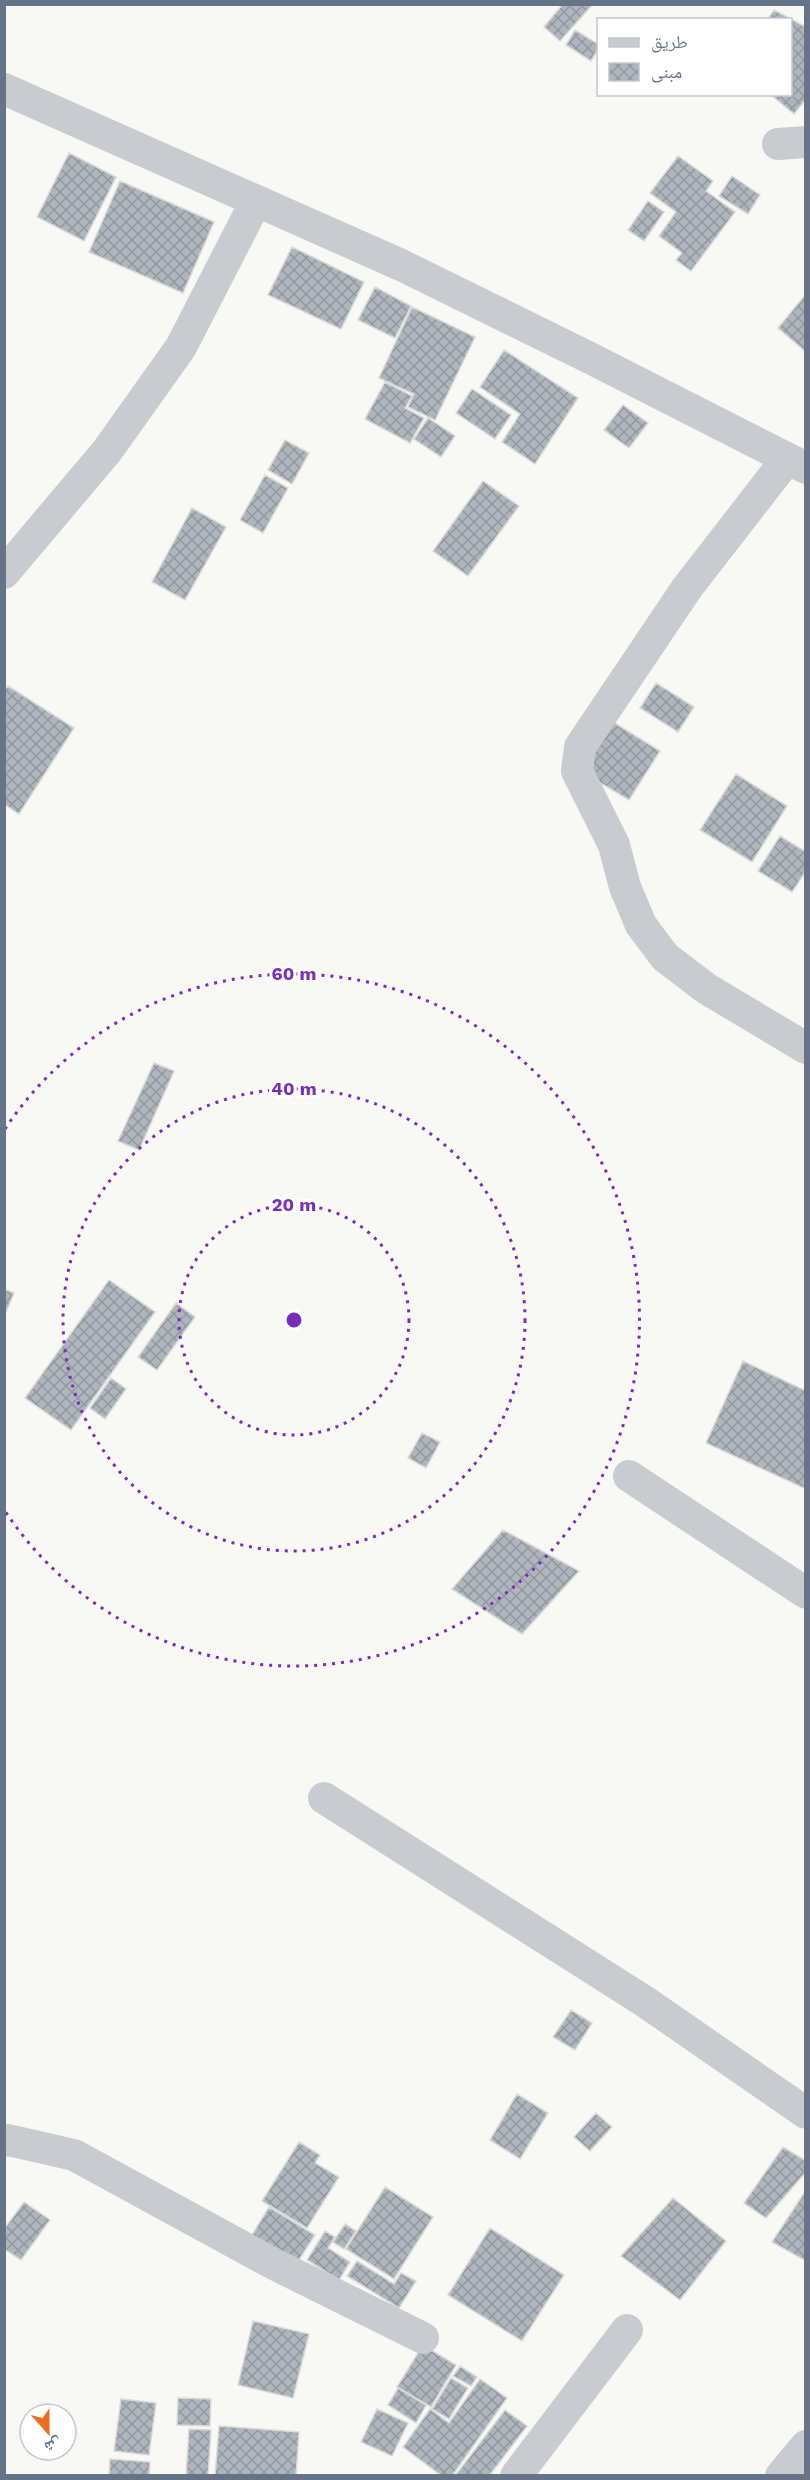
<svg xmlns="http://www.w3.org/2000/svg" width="810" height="2480" font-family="'Work Sans','Noto Naskh Arabic',sans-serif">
<defs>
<pattern id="building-cross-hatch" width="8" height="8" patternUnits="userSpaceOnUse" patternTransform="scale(1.5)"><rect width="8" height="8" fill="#afb5bd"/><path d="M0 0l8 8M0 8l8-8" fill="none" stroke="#92989f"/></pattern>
</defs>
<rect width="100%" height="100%" fill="#f8f8f5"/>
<path fill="url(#building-cross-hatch)" stroke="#dadad8" stroke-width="1.5" d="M563,4H593L560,41L544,27Z
M774,10L806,27V99L794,114L770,94H790V20H767Z
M575,30L598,44V49L591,61L566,45Z
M69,153L116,177L84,241L37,217Z
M678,156L713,181L706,191L735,212L691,271L676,260L682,253L659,236L676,212L650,193Z
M732,176L760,195L748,214L719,196Z
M120,181L214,222L183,293L89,252Z
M648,201L664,212L644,241L628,230Z
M292,247L364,282L341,329L268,295Z
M375,287L411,306L395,338L358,320Z
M806,294V352L778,328Z
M412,307L475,337L435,420L408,407L414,394L379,378Z
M504,350L578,398L535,464L502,442L520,414L480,387Z
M385,382L412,396L405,408L424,418L410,443L365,419Z
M472,389L511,415L495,439L456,413Z
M623,405L648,423L629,448L604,430Z
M428,418L455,436L441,457L414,439Z
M285,440L309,453L292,484L268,470Z
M265,475L288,488L263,533L240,520Z
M483,481L519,506L468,576L433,551Z
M192,508L226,527L185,600L152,582Z
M656,683L694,707L678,732L640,708Z
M8,686L74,728L19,814L4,804V691Z
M613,722L660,751L629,800L582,772Z
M736,774L787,806L752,862L700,830Z
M780,836L806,852V871L792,892L758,871Z
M154,1063L174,1071L139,1150L118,1141Z
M109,1280L155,1312L71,1430L25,1398Z
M4,1289L14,1293L4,1317Z
M176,1303L195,1317L157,1370L138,1357Z
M743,1361L806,1391V1489L706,1443Z
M111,1378L126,1389L105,1419L90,1408Z
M422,1433L440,1442L426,1468L408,1458Z
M503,1530L579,1571L522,1634L452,1589Z
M571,2010L592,2023L575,2050L553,2037Z
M517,2094L548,2113L520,2159L490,2140Z
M596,2113L612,2127L590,2151L574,2137Z
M299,2142L320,2155L315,2163L339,2177L307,2228L262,2201Z
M783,2147L806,2161V2172L766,2218L744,2203Z
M385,2187L433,2217L394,2279L346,2249Z
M806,2190V2261L772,2242Z
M673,2198L726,2241L680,2300L621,2256Z
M24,2202L50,2220L21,2260L4,2249V2229Z
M269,2207L315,2235L297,2263L252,2235Z
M345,2224L356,2231L344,2249L333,2242Z
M490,2228L564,2275L522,2341L448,2295Z
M325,2231L335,2237L328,2248L350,2262L339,2280L307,2260Z
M357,2261L394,2284L401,2273L416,2281L399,2308L347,2276Z
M253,2321L309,2334L293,2398L238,2385Z
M423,2345L456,2365L431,2407L397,2387Z
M460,2366L477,2377L471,2386L453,2376Z
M451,2378L468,2388L449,2419L432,2409Z
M480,2379L507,2398L452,2476H442L403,2447L430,2409L449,2423Z
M398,2388L426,2405L416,2423L388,2405Z
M178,2398L211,2399L210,2426L177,2425Z
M121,2399L156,2403L149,2455L114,2451Z
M377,2409L408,2423L392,2456L361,2442Z
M505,2410L527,2426L489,2476H455Z
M219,2426L299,2432L296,2476H215Z
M189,2429L211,2430L208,2476H186Z
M110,2459L150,2462L149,2476H109Z"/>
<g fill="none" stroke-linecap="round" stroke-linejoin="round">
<path stroke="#c8cbcf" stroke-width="32" d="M4,89L401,265L592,359L806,468
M778,144L806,142
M787,459L687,588L580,747L577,771L614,845L625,887L641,925L665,957L707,989L806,1048
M4,573L107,451L181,347L256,201
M629,1476L806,1593
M324,1798L644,2001L806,2113
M4,2141L8,2140L74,2155L274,2264L423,2338
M516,2476L627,2330
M781,2476L806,2446"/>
</g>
<g fill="none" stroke="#7b2cbf" stroke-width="3" stroke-dasharray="3 6">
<circle cx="294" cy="1320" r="115"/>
<circle cx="294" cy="1320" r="231"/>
<path d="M5 1129A346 346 0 1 1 5 1511"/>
</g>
<circle cx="294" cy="1320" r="9" fill="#7b2cbf" stroke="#fff" stroke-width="3"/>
<g font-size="18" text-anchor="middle" font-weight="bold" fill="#7b2cbf" stroke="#fff" stroke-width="6" stroke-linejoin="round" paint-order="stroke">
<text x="294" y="980">60 m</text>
<text x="294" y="1095">40 m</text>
<text x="294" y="1211">20 m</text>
</g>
<rect width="810" height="2480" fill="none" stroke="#667488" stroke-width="12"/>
<rect x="597" y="18" width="195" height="78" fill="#ffffff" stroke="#c2c7cf" stroke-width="1.5"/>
<rect x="609" y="38" width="30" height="9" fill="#c8cbcf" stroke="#c2c7cf" stroke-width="1.5"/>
<text x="651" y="48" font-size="18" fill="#667488">طريق</text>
<rect x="609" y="63" width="30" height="18" fill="url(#building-cross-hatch)" stroke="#c2c7cf" stroke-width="1.5"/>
<text x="651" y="78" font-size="18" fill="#667488">مبنى</text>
<g transform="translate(48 2432) rotate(159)"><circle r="28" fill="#ffffff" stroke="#c2c7cf" stroke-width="1.5"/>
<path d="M0-4.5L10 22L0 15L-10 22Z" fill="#ec6e21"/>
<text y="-9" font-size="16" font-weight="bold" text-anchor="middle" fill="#667488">ش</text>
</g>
</svg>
